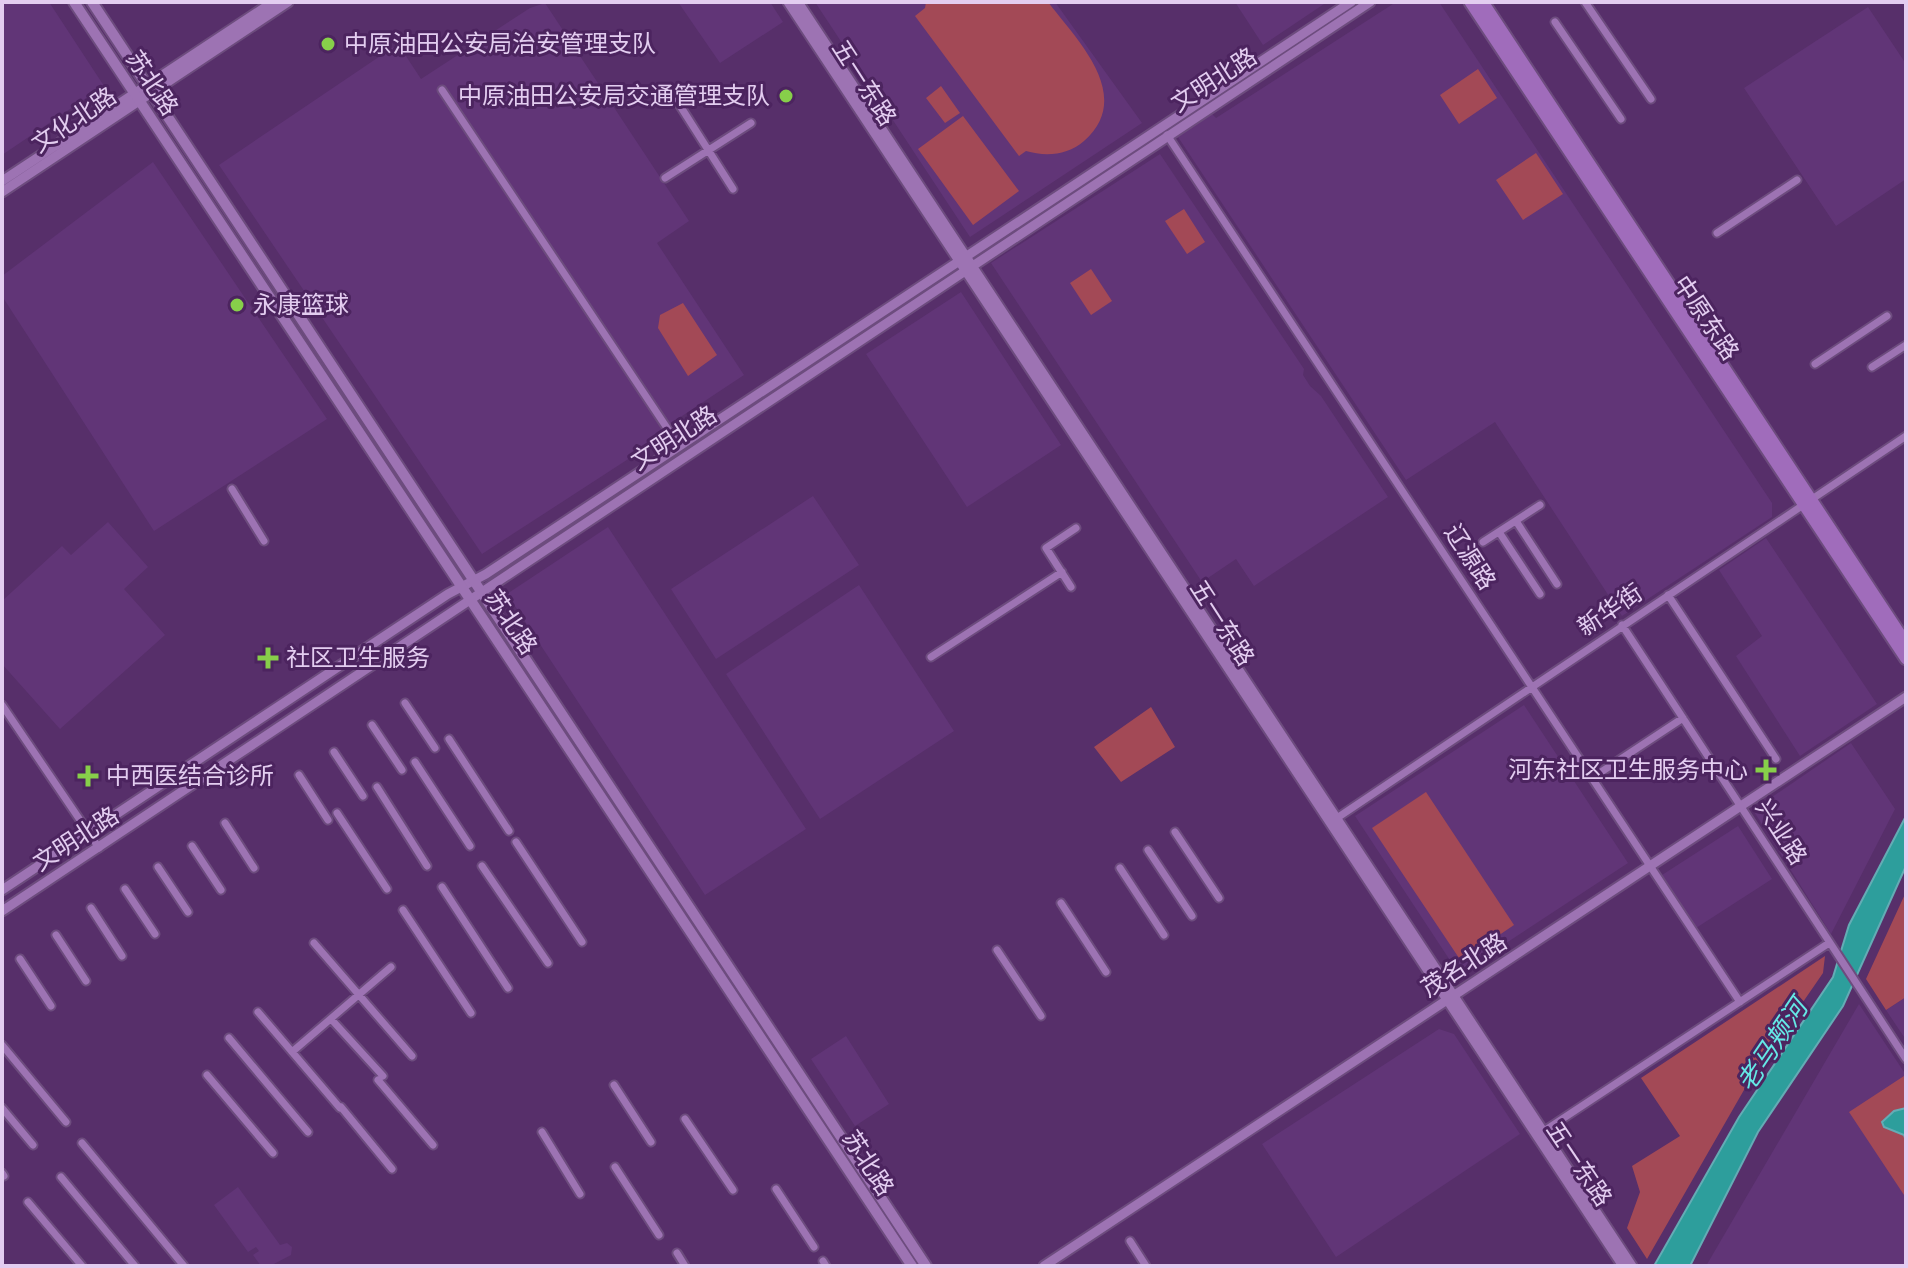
<svg xmlns="http://www.w3.org/2000/svg" width="1908" height="1268" font-family="'Roboto Condensed','Noto Sans SC',sans-serif">
<rect width="100%" height="100%" fill="#572f6a"/>
<path fill="#613577" d="M2,2H49L104,86L2,155Z
M678,2H770L783,22L720,63Z
M815,2H1055L1142,123L970,237Z
M1235,2H1327L1263,45Z
M1396,2H1439L1772,503V517L1622,616L1495,422L1406,480L1178,137L1212,114L1216,118Z
M545,3L689,221L657,243L744,375L673,422L676,428L482,554L219,165L398,44L421,79L530,8Z
M1868,7L1906,64V179L1836,226L1744,88Z
M1160,154L1304,369L1303,375L1310,386L1321,396L1388,497L1254,586L1236,559L1202,582L991,263Z
M153,162L327,419L154,531L2,296V276Z
M961,292L1061,445L967,507L866,354Z
M813,496L859,565L716,659L671,589Z
M108,522L148,567L124,589L165,635L60,729L2,664V601L62,546L71,555Z
M608,527L806,829L705,895L507,594Z
M1766,538L1877,704L1800,756L1736,656L1762,636L1719,570Z
M859,585L954,731L820,819L726,674Z
M1524,705L1628,863L1459,974L1355,816Z
M1851,743L1895,809L1831,934L1753,810Z
M1738,826L1772,879L1696,928L1662,875Z
M1906,997V1040L1886,1010Z
M1859,1004L1906,1075V1266H1706Z
M1439,1029L1454,1034L1520,1134L1336,1257L1262,1144Z
M846,1036L889,1104L855,1126L811,1059Z
M238,1187L280,1245L287,1243L292,1247L291,1255L270,1266H261L253,1255L259,1251L256,1247L248,1252L214,1205Z"/>
<path fill="#a34956" d="M926,2H1048C1077,40 1135,96 1084,141C1068,155 1046,157 1026,151L1019,156L915,16L925,8Z
M1478,69L1497,98L1459,124L1440,95Z
M941,86L960,113L945,123L926,98Z
M963,116L1019,191L973,225L918,149Z
M1536,153L1563,194L1523,220L1496,180Z
M1184,209L1205,242L1187,254L1165,221Z
M1091,269L1112,301L1091,315L1070,283Z
M683,303L717,355L688,376L658,328L660,315Z
M1151,707L1175,747L1121,782L1094,747Z
M1426,792L1514,925L1461,961L1372,828Z
M1906,892V997L1886,1010L1866,979Z
M1825,956L1823,973L1752,1076L1647,1259L1627,1228L1640,1192L1632,1166L1680,1136L1641,1078Z
M1904,1076L1906,1079V1198L1849,1112Z"/>
<path fill="#2d9e9c" stroke="#64acb5" stroke-width="2" d="M1906,816V866L1843,1006L1758,1132L1690,1266H1654L1739,1117L1833,977L1849,925Z
M1906,1108V1141L1904,1135L1884,1127L1882,1122L1894,1111Z"/>
<g fill="none" stroke-linecap="round" stroke-linejoin="round">
<g stroke="#6d4c7e" stroke-width="11">
<path id="minor" d="M1585,2L1651,99
M1555,22L1621,119
M442,90L679,446
M677,101L733,189
M1167,135L1740,1002
M665,178L751,123
M1717,233L1797,180
M1815,364L1887,316
M1872,367L1906,345
M232,489L264,541
M1516,521L1557,584
M1499,532L1540,594
M1483,542L1540,505
M1071,587L1046,548L1076,528
M1668,595L1776,759
M1622,625L1906,1059
M931,657L1062,572
M405,703L435,748
M2,705L99,848
M372,725L402,770
M449,739L509,831
M334,752L363,796
M415,762L470,846
M299,775L328,820
M1592,778L1683,718
M377,787L427,866
M337,813L387,889
M1337,818L1906,436
M225,823L254,868
M1175,832L1219,898
M516,842L582,942
M192,846L221,890
M1148,850L1192,916
M482,866L548,963
M158,867L188,912
M1120,868L1164,935
M442,887L508,988
M125,889L155,934
M1061,903L1106,972
M91,908L122,956
M403,910L471,1013
M56,935L86,981
M314,943L412,1056
M997,950L1041,1016
M20,959L51,1006
M258,1012L340,1108
M331,1019L383,1076
M229,1038L308,1132
M2,1045L66,1122
M292,1052L391,967
M207,1075L273,1153
M378,1080L433,1145
M614,1085L651,1142
M341,1107L392,1169
M2,1108L33,1145
M685,1119L733,1190
M1544,1131L1829,943
M542,1132L580,1194
M82,1143L184,1266
M615,1167L659,1235
M2,1173L4,1176
M61,1177L135,1266
M776,1189L814,1247
M28,1202L82,1266
M1130,1241L1146,1266
M677,1253L685,1266
M823,1261L826,1266"/>
</g>
<g stroke="#6d4c7e" stroke-width="13">
<path id="tertiary" d="M788,2L1623,1266
M798,2L1632,1266
M2,181L273,2
M2,192L288,2
M2,890L448,594L486,574L1351,2
M2,911L1370,2
M1044,1266L1906,697"/>
</g>
<g stroke="#6d4c7e" stroke-width="14">
<path id="secondary" d="M74,2L912,1266
M92,2L926,1266"/>
</g>
<g stroke="#6d4c7e" stroke-width="15">
<path id="primary" d="M1470,2L1906,659
M1483,2L1906,643"/>
</g>
<use href="#minor" stroke="#9d73b3" stroke-width="7"/>
<use href="#tertiary" stroke="#9d73b3" stroke-width="9"/>
<use href="#secondary" stroke="#9d73b3" stroke-width="10"/>
<use href="#primary" stroke="#a06cbb" stroke-width="11"/>
</g>
<g fill="#87cf4a" stroke="#4c245f" stroke-width="3">
<circle cx="328" cy="44" r="8"/>
<circle cx="786" cy="96" r="8"/>
<circle cx="237" cy="305" r="8"/>
<path d="M264 646h8v8h8v8h-8v8h-8v-8h-8v-8h8z"/>
<path d="M1762 758h8v8h8v8h-8v8h-8v-8h-8v-8h8z"/>
<path d="M84 764h8v8h8v8h-8v8h-8v-8h-8v-8h8z"/>
</g>
<g text-anchor="middle" dominant-baseline="central" stroke-width="6" stroke-linejoin="round" paint-order="stroke">
<g font-size="24" fill="#e3cdf0" stroke="#4c245f" text-anchor="start">
<text x="344" y="44">中原油田公安局治安管理支队</text>
<text x="770" y="96" text-anchor="end">中原油田公安局交通管理支队</text>
<text x="253" y="305">永康篮球</text>
<text x="286" y="658">社区卫生服务</text>
<text x="1748" y="770" text-anchor="end">河东社区卫生服务中心</text>
<text x="106" y="776">中西医结合诊所</text>
</g>
<g font-size="24" fill="#e3cdf0" stroke="#4c245f">
<text transform="translate(1214 80) rotate(-33)">文明北路</text>
<text transform="translate(152 83) rotate(56)">苏北路</text>
<text transform="translate(864 83) rotate(57)">五一东路</text>
<text transform="translate(74 120) rotate(-34)">文化北路</text>
<text transform="translate(1706 318) rotate(56)">中原东路</text>
<text transform="translate(674 438) rotate(-33)">文明北路</text>
<text transform="translate(1470 557) rotate(57)">辽源路</text>
<text transform="translate(1610 610) rotate(-34)">新华街</text>
<text transform="translate(511 622) rotate(56)">苏北路</text>
<text transform="translate(1222 623) rotate(57)">五一东路</text>
<text transform="translate(1781 832) rotate(57)">兴业路</text>
<text transform="translate(76 839) rotate(-33)">文明北路</text>
<text transform="translate(1464 965) rotate(-33)">茂名北路</text>
<text transform="translate(868 1163) rotate(57)">苏北路</text>
<text transform="translate(1579 1164) rotate(56)">五一东路</text>
</g>
<g font-size="26" font-style="italic" fill="#65e9e6" stroke="#4c245f">
<text transform="translate(1772 1045) rotate(-56)">老马颊河</text>
</g>
</g>
<rect width="1908" height="1268" fill="none" stroke="#e3cdf0" stroke-width="8"/>
</svg>
